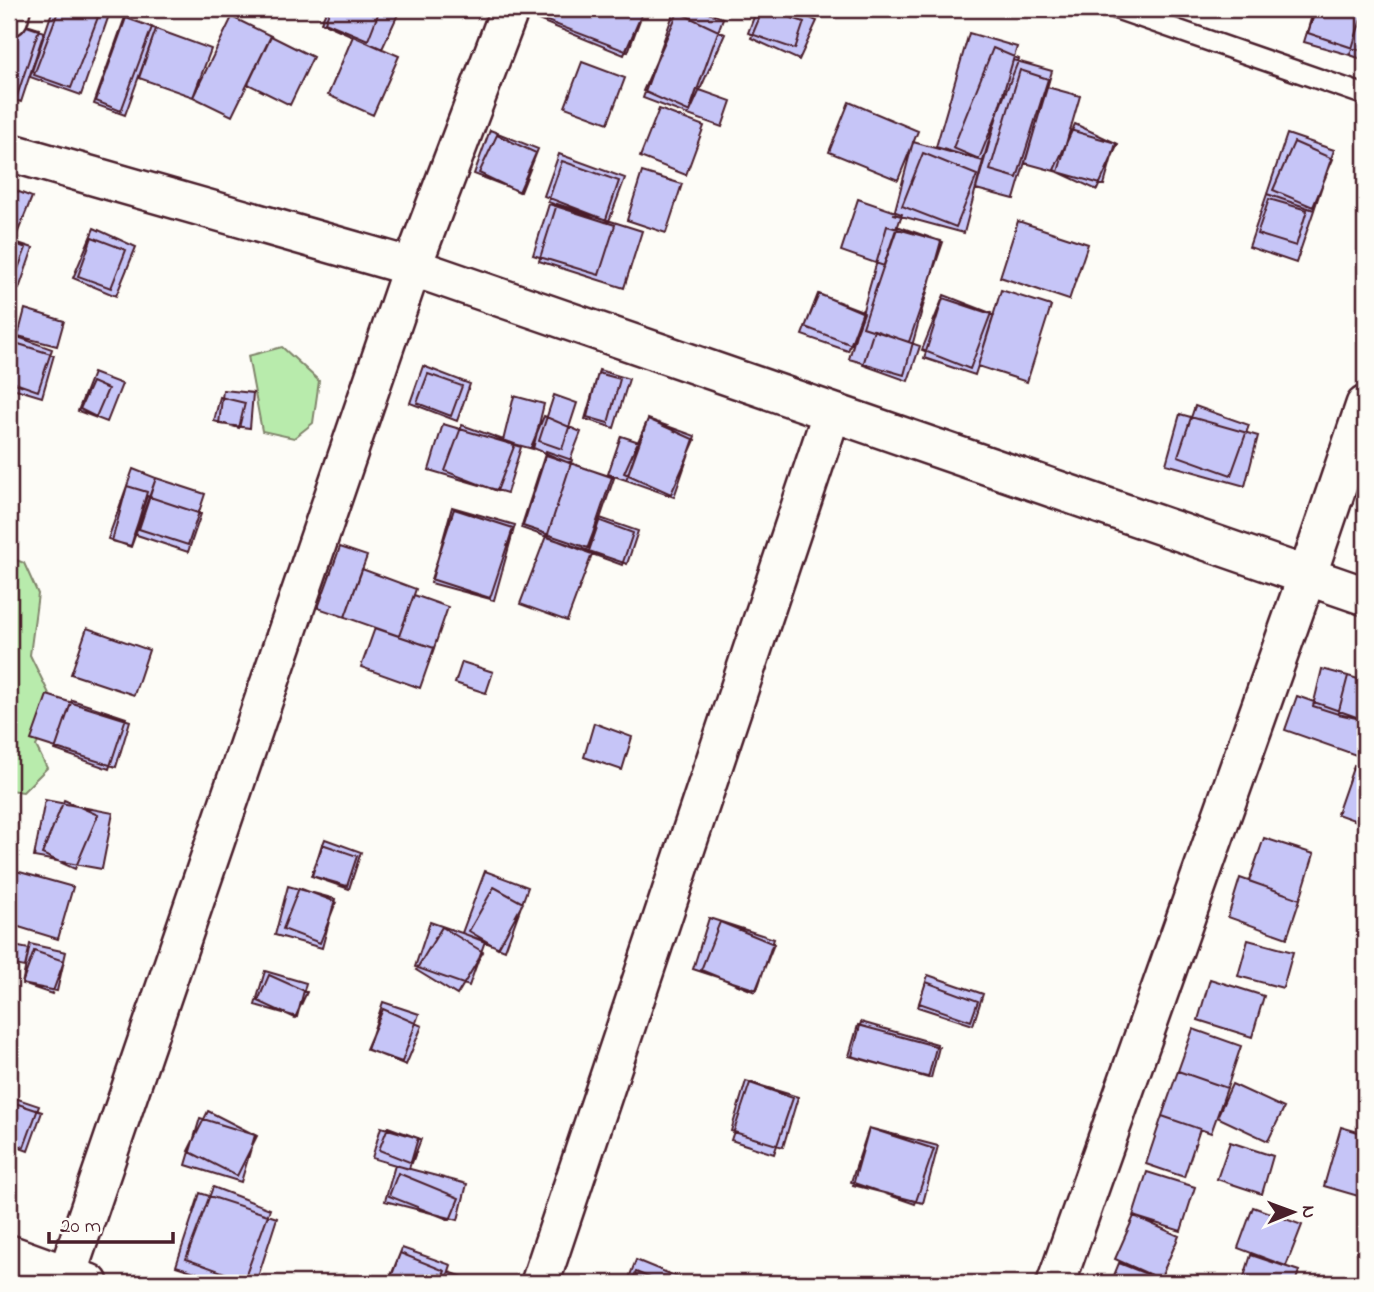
<svg xmlns="http://www.w3.org/2000/svg" width="1374" height="1292" font-family="'Indie Flower',sans-serif">
<rect width="100%" height="100%" fill="#fdfcf7"/>
<filter id="ink" filterUnits="userSpaceOnUse"><feTurbulence type="fractalNoise" baseFrequency=".0143" numOctaves="2"/><feDisplacementMap in="SourceGraphic" scale="14" xChannelSelector="R" yChannelSelector="G"/><feConvolveMatrix kernelMatrix="1 2 1 2 8 2 1 2 1" color-interpolation-filters="sRGB"/></filter>
<g filter="url(#ink)">
<path fill="#b8ebac" stroke="#81856c" stroke-width="2" d="M282,347L319,381L313,423L294,438L262,431L248,356Z
M9,557L24,563L38,594L30,655L57,710L36,746L47,768L23,792L9,790Z
M9,820L17,854L9,889Z"/>
<path fill="#c6c5f7" stroke="#4a1f2b" stroke-width="2" d="M53,9H92L109,15L81,95L30,77Z
M59,9H76L98,17L71,88L34,75Z
M327,9H392L399,12L382,49L321,22Z
M330,9H380L368,40L325,22Z
M527,9H644L628,52L526,13Z
M529,9H644L624,55L526,15Z
M675,9H697L723,18L688,115L643,98Z
M757,9H765L804,22L795,49L748,33Z
M763,9H790L817,21L799,60L751,38Z
M1314,9H1364L1350,55L1304,42Z
M1316,9H1365V52L1308,33Z
M1364,9H1365V28L1359,26Z
M678,12L725,34L690,112L643,91Z
M125,17L156,29L125,115L94,104Z
M232,17L271,36L232,116L193,97Z
M126,18L152,27L121,111L96,101Z
M18,23L44,32L21,102L9,98V50Z
M20,23L39,29L16,99L9,97V56Z
M1359,26L1365,28V60L1350,55Z
M156,29L211,49L193,97L139,78Z
M969,33L1017,47L983,161L936,147Z
M271,36L313,57L290,105L248,84Z
M353,36L399,56L373,115L328,95Z
M993,48L1019,59L979,159L953,148Z
M1013,60L1052,71L1014,199L976,189Z
M582,62L625,78L608,123L565,107Z
M1020,70L1048,79L1017,178L990,170Z
M1047,87L1080,96L1058,172L1025,163Z
M697,89L731,101L722,127L688,115Z
M849,102L918,131L898,180L829,152Z
M659,109L704,126L686,175L640,157Z
M1075,124L1118,144L1097,190L1054,170Z
M490,130L538,149L521,192L474,174Z
M1070,130L1116,143L1104,185L1058,172Z
M1287,134L1334,150L1314,210L1267,194Z
M497,135L536,153L519,192L479,173Z
M913,142L983,161L964,233L894,214Z
M1294,142L1333,159L1313,207L1273,190Z
M923,153L977,175L956,227L902,206Z
M559,154L625,178L609,221L544,196Z
M562,161L619,181L605,222L548,202Z
M642,172L682,184L666,233L627,220Z
M9,188L32,197L15,239L9,236Z
M1267,194L1314,210L1296,263L1249,247Z
M858,199L902,214L884,266L841,251Z
M1269,199L1307,210L1296,246L1257,234Z
M549,204L615,225L599,275L533,255Z
M557,204L642,231L624,288L539,261Z
M1018,221L1088,244L1069,300L1000,277Z
M887,226L941,241L904,375L849,359Z
M897,226L943,242L909,342L863,327Z
M94,228L136,247L116,296L73,278Z
M92,237L126,250L111,288L78,276Z
M9,240L33,248L19,289L9,285Z
M9,241L26,248L11,287L9,286Z
M1001,290L1051,306L1027,382L978,366Z
M818,294L863,311L848,351L802,335Z
M819,294L864,313L852,345L805,327Z
M944,295L991,313L970,369L922,350Z
M943,298L994,315L975,375L924,358Z
M25,309L64,321L57,346L18,336Z
M874,330L920,346L908,381L863,365Z
M9,334L52,349L38,391L9,381Z
M9,341L54,355L42,397L9,387Z
M423,366L470,384L457,421L410,403Z
M599,370L629,379L614,428L585,419Z
M93,373L122,384L107,422L78,411Z
M598,373L620,379L608,423L587,417Z
M428,374L462,386L451,416L417,403Z
M92,382L108,389L96,417L80,409Z
M223,390L253,393L250,428L219,424Z
M554,395L577,403L562,449L539,441Z
M514,396L544,404L533,449L503,441Z
M220,397L245,403L239,428L214,421Z
M1195,406L1249,425L1231,475L1178,456Z
M1180,414L1258,436L1245,486L1166,464Z
M544,416L581,432L569,463L531,447Z
M648,419L695,436L674,497L626,480Z
M648,419L695,440L671,494L624,473Z
M443,424L521,447L507,493L429,470Z
M462,425L515,444L497,491L445,471Z
M621,436L639,442L626,480L608,474Z
M546,451L572,460L547,537L521,528Z
M546,455L612,477L588,548L523,526Z
M571,463L614,478L589,551L547,537Z
M133,469L156,478L131,547L108,539Z
M156,478L205,494L188,545L139,529Z
M127,486L147,492L131,546L112,541Z
M147,496L201,514L188,552L134,534Z
M452,507L515,525L494,600L431,583Z
M454,509L513,528L490,598L431,579Z
M600,518L638,531L627,564L589,551Z
M598,520L633,533L622,565L586,552Z
M546,536L592,554L567,621L520,604Z
M340,547L367,556L345,617L318,608Z
M362,569L416,589L399,636L345,617Z
M414,595L448,607L434,648L399,636Z
M87,628L149,650L134,695L71,674Z
M375,628L434,648L420,688L361,667Z
M462,662L493,672L486,693L455,683Z
M1322,669L1348,676L1338,714L1313,706Z
M1348,676L1365,681V720L1338,714Z
M47,695L130,721L116,767L31,740Z
M1297,696L1365,720V729L1356,755L1285,730Z
M72,700L126,718L109,769L55,750Z
M594,723L632,737L622,770L584,757Z
M1365,732V754L1360,752Z
M1354,765L1365,769V824L1337,814Z
M45,800L113,813L102,869L34,857Z
M64,800L98,815L75,869L42,854Z
M1264,838L1314,854L1300,899L1249,881Z
M325,839L361,852L349,889L311,876Z
M322,844L357,856L347,886L312,876Z
M9,869L73,887L58,939L9,924Z
M485,871L528,887L505,950L462,933Z
M1240,878L1300,899L1287,938L1228,917Z
M288,886L335,899L322,948L275,935Z
M494,887L523,903L498,948L469,931Z
M299,888L336,902L320,943L283,929Z
M709,918L774,939L757,990L693,969Z
M430,922L485,941L469,986L415,967Z
M720,922L774,944L755,992L701,970Z
M442,927L483,952L457,995L416,970Z
M1248,940L1293,952L1283,988L1238,976Z
M30,944L66,952L57,991L22,984Z
M9,945L29,949L25,967L9,964Z
M34,951L64,961L52,994L22,984Z
M265,971L306,983L297,1017L255,1005Z
M269,975L307,992L295,1018L258,1001Z
M928,975L983,994L973,1025L918,1007Z
M1210,979L1264,996L1252,1037L1198,1020Z
M926,982L978,1001L971,1021L919,1003Z
M383,1002L419,1014L402,1062L367,1050Z
M383,1009L422,1026L406,1065L366,1049Z
M861,1022L937,1044L928,1078L852,1056Z
M858,1025L939,1047L931,1078L849,1056Z
M1193,1029L1241,1046L1227,1088L1178,1071Z
M1178,1071L1227,1088L1211,1133L1162,1116Z
M746,1081L798,1097L783,1147L731,1131Z
M750,1083L793,1098L774,1154L731,1140Z
M1232,1084L1284,1108L1268,1141L1217,1117Z
M9,1096L39,1106L24,1147L9,1142Z
M9,1101L42,1112L28,1151L9,1144Z
M208,1111L257,1136L237,1176L188,1151Z
M1162,1116L1200,1129L1184,1177L1146,1164Z
M200,1118L255,1135L241,1182L186,1165Z
M381,1127L418,1138L409,1169L372,1158Z
M388,1127L421,1139L412,1163L379,1150Z
M1341,1127L1365,1134V1198L1324,1186Z
M869,1128L938,1146L923,1203L853,1185Z
M869,1128L934,1149L915,1204L851,1182Z
M1230,1142L1273,1156L1262,1194L1217,1179Z
M395,1165L467,1184L458,1220L385,1201Z
M1147,1172L1195,1187L1181,1231L1133,1216Z
M398,1173L459,1198L450,1220L389,1196Z
M213,1187L270,1209L244,1280L186,1259Z
M200,1193L277,1218L256,1283H229L176,1266Z
M1253,1207L1302,1225L1286,1266L1238,1248Z
M1365,1214V1236L1359,1234Z
M1134,1216L1179,1236L1160,1279L1115,1259Z
M402,1248L451,1265L445,1283H389Z
M400,1253L445,1271L440,1283H388Z
M1251,1255L1299,1271L1295,1283H1242Z
M636,1260L692,1283H627Z
M1119,1263L1164,1281L1163,1283H1111Z
M449,1272L475,1281L474,1283H445Z
M636,1272L662,1283H631Z
M440,1274L468,1283H437Z"/>
<g fill="none" stroke-linecap="round" stroke-linejoin="round">
<g stroke="#4a1f2b" stroke-width="24">
<path id="service" d="M1117,9L1365,95"/>
</g>
<g stroke="#4a1f2b" stroke-width="42">
<path id="minor" d="M9,17L11,9
M9,152L412,267L1365,596
M9,1254L89,1283
M64,1283L412,267L510,9
M540,1283L832,412
M1056,1283L1307,576L1365,405"/>
</g>
<use href="#service" stroke="#fdfcf7" stroke-width="19"/>
<use href="#minor" stroke="#fdfcf7" stroke-width="37"/>
</g>
</g>
<rect width="1374" height="1292" fill="none" stroke="#fdfcf7" stroke-width="35"/>
<rect x="18" y="18" width="1339" height="1257" fill="none" stroke="#4a1f2b" stroke-width="2.5" filter="url(#ink)"/>
<g transform="translate(1293 1212) rotate(89)" stroke="#fdfcf7" stroke-width="5" paint-order="stroke">
<path d="M0-5L12 26L0 18L-12 26Z" fill="#4a1f2b"/>
<text y="-10" font-size="19" font-weight="bold" text-anchor="middle" fill="#4a1f2b">N</text>
</g>
<path d="M49 1232v10h124v-10" fill="none" stroke="#4a1f2b" stroke-width="3.5"/>
<text x="60" y="1232" font-size="21" fill="#4a1f2b" stroke="#fdfcf7" stroke-width="5" paint-order="stroke">20 m</text>
</svg>
